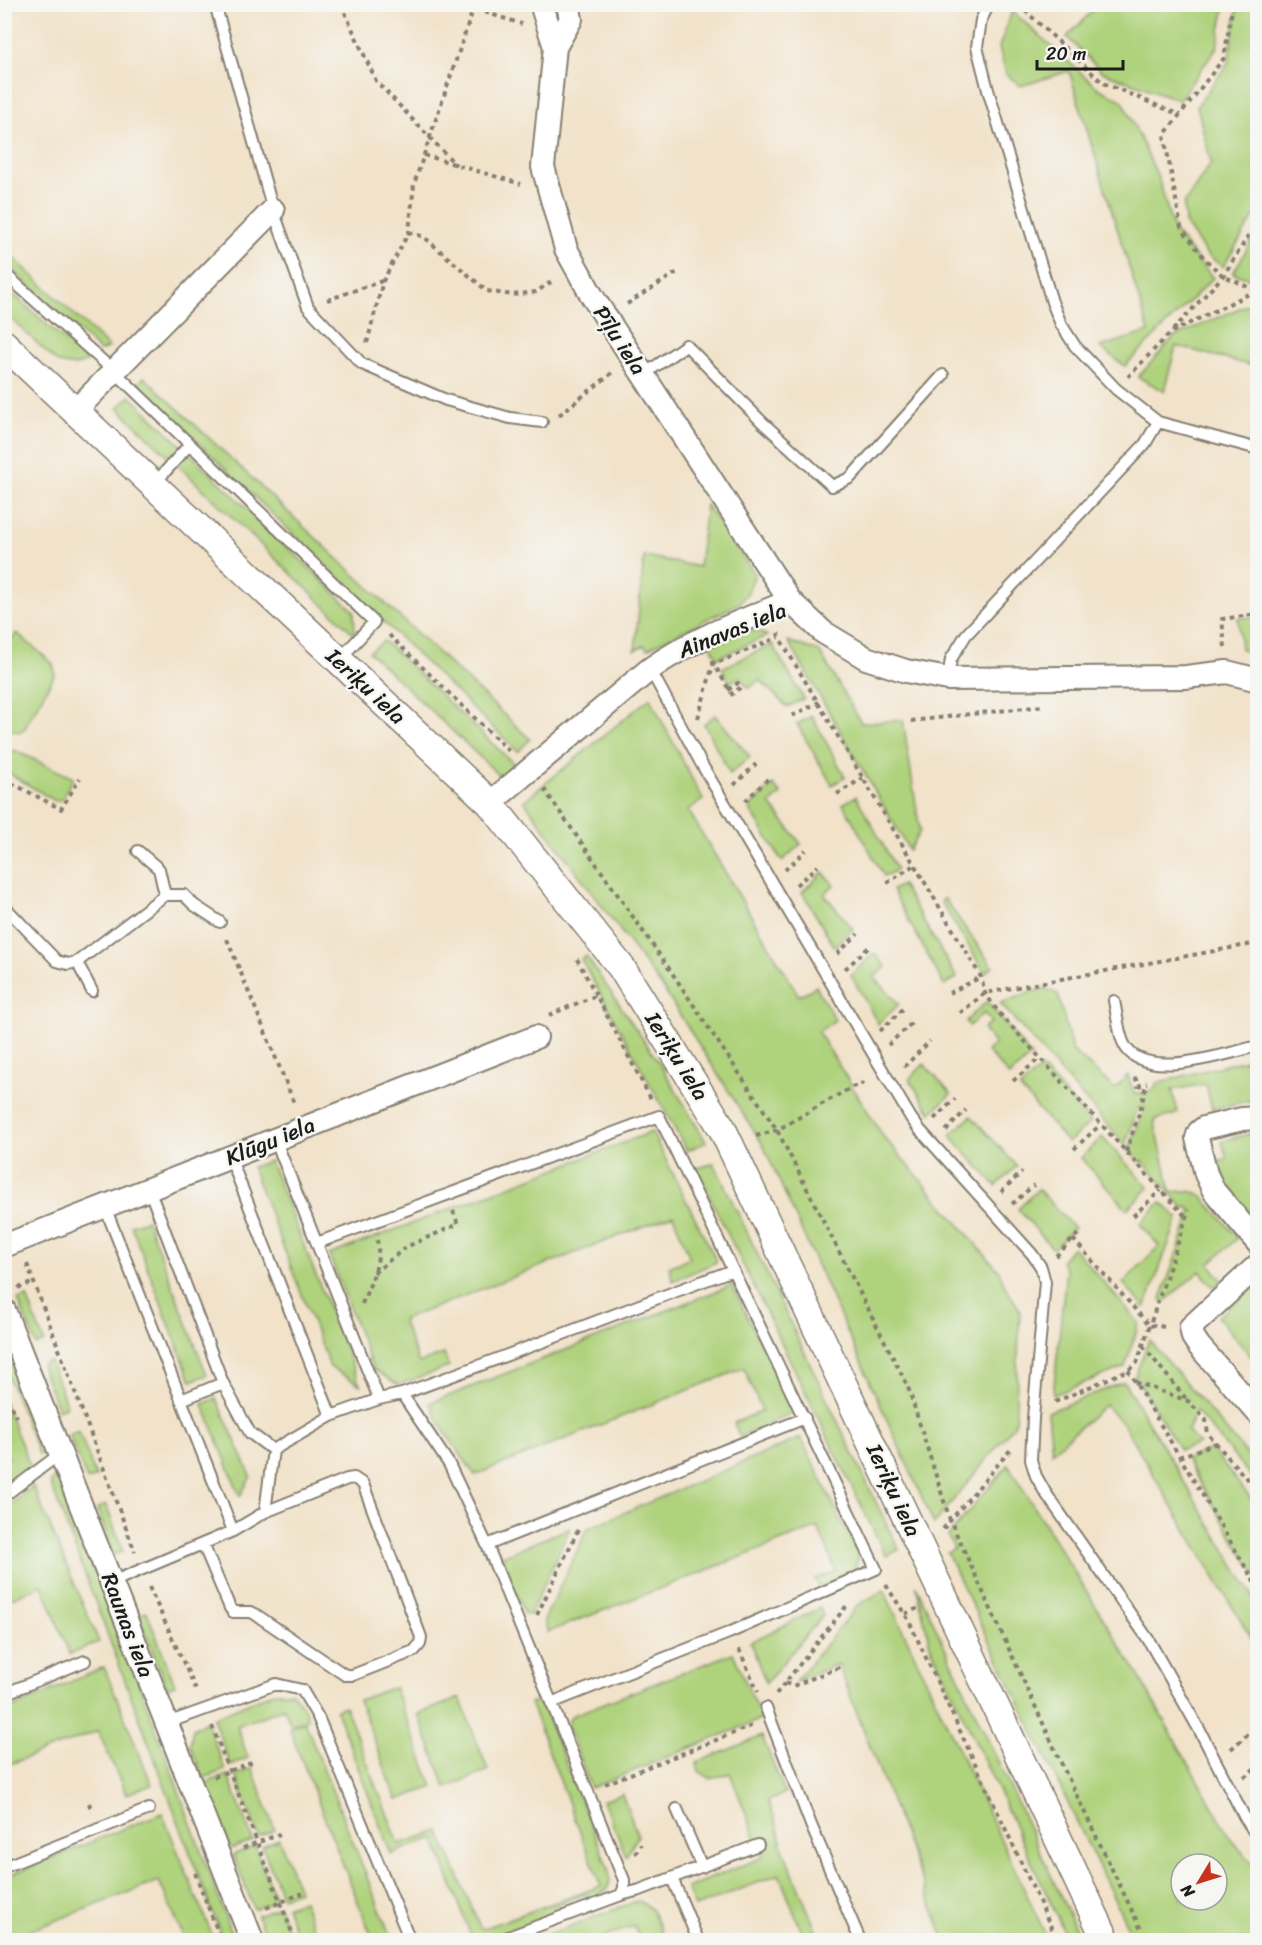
<svg xmlns="http://www.w3.org/2000/svg" width="1262" height="1945" font-family="Sriracha,sans-serif">
<rect width="100%" height="100%" fill="#f6f6f2"/>
<filter id="ink" filterUnits="userSpaceOnUse"><feTurbulence type="fractalNoise" baseFrequency=".0167" numOctaves="2"/><feDisplacementMap in="SourceGraphic" scale="12" xChannelSelector="R" yChannelSelector="G"/><feConvolveMatrix kernelMatrix="1 2 1 2 8 2 1 2 1" color-interpolation-filters="sRGB"/></filter>
<filter id="wash" filterUnits="userSpaceOnUse"><feTurbulence type="fractalNoise" baseFrequency=".008" numOctaves="4" result="noise"/><feDisplacementMap in="SourceGraphic" scale="24" xChannelSelector="R" yChannelSelector="G"/><feGaussianBlur stdDeviation="1.35" result="paint"/><feColorMatrix in="noise" values="0 0 0 0 0 0 0 0 0 0 0 0 0 0 0 0 0 1.4 0 .05"/><feComposite in="paint" operator="in"/></filter>
<g filter="url(#wash)">
<rect width="100%" height="100%" fill="#f1e2c9"/>
<path fill="#afd27b" stroke="#66774c" stroke-width="1.5" fill-rule="evenodd" d="M1098,5V4L1225,5L1217,47L1179,100L1102,72L1067,37Z
M1238,5H1257V212L1223,267L1207,255L1185,223L1184,204L1211,163L1197,106L1228,63Z
M1012,11L1098,88L1123,101L1158,177L1174,231L1213,278L1125,366L1100,347L1149,332L1069,71L1021,86L1006,74L999,47Z
M1257,232L1258,281L1257,282L1233,273Z
M5,250L109,347L100,351L5,263Z
M4,287H5L88,361L75,366L58,363L5,313Z
M1258,300L1257,367L1176,346L1164,391L1138,377L1174,337Z
M144,377L530,739L518,752L138,384Z
M130,396L354,611L355,635L118,408Z
M706,505L755,574L747,594L738,604L647,649L644,645L635,650L644,556L699,567Z
M1257,617H1258L1257,657L1241,649L1238,618Z
M742,631H758L767,636L717,658L710,643Z
M17,633L53,664L55,674L23,731C15,733 10,731 5,726L4,646Z
M384,641L516,766L501,777L369,652Z
M788,641L820,652L861,723L903,720L920,831L909,850Z
M772,644L804,699L787,707L760,680L749,688L739,677L730,683L722,668Z
M650,698L703,800L688,810L799,996L816,986L835,1020L818,1032L883,1136L999,1271L1006,1288L1020,1310L1015,1424L934,1524L763,1145L662,987L524,801Z
M715,715L750,757L730,774L704,724Z
M812,716L845,777L832,785L797,724Z
M14,750L73,778L62,799L55,801L5,771V760L8,752Z
M773,785L781,794L770,804L801,844L782,861L749,808Z
M856,796L897,870L884,876L843,804Z
M823,872L834,885L824,894L853,929L834,946L802,892Z
M902,885L957,978L944,985L892,890Z
M944,898L993,967L985,973L941,902Z
M874,953L886,967L874,977L899,1004L878,1024L851,975Z
M586,956L660,1064L706,1142L687,1151L581,959Z
M1044,988L1058,994L1072,1050L1115,1089L1128,1075L1134,1094H1144L1157,1087L1156,1083L1257,1057V1079L1253,1081L1257,1099L1212,1109L1206,1084L1172,1090L1178,1112L1173,1115L1154,1120L1171,1192C1184,1191 1192,1189 1203,1197L1238,1238L1209,1264L1222,1280L1216,1286H1212L1200,1271L1163,1303L1161,1299L1192,1210L1186,1207L1184,1209L1142,1160L1140,1162L1129,1150L1144,1108H1138L1125,1145L1000,1003Z
M987,1001L1031,1056L1009,1076L987,1051L995,1044L983,1029L991,1022L984,1013L969,1026L966,1021Z
M924,1064L951,1094L931,1113L909,1079Z
M1041,1068L1091,1122L1068,1143L1020,1088Z
M971,1116L1017,1166L996,1186L950,1135Z
M652,1132L717,1262L673,1281L669,1267L690,1258L673,1215L402,1320L419,1363L444,1354L449,1367L398,1385L373,1369L329,1255Z
M1252,1133L1257,1154V1208L1243,1212L1227,1190L1218,1162L1227,1159L1222,1141Z
M1102,1137L1149,1188L1127,1209L1081,1158Z
M270,1161L360,1385L330,1367L252,1167Z
M714,1163L899,1550L886,1556L696,1169Z
M1038,1189L1074,1228L1053,1249L1018,1209Z
M1161,1202L1178,1218L1145,1308L1123,1283L1159,1246L1140,1224Z
M147,1220L207,1375L191,1381L131,1225Z
M1073,1247L1139,1323L1125,1367L1053,1395L1066,1271L1061,1261Z
M1257,1283V1364L1218,1317Z
M732,1285L794,1412L740,1437L734,1423L762,1411L744,1368L475,1475L442,1428L430,1403Z
M27,1297L44,1342L36,1345L18,1300Z
M4,1340L48,1451L39,1455L5,1369Z
M1149,1340L1257,1466V1484L1196,1411L1187,1431L1199,1444L1180,1450L1135,1376Z
M50,1361L67,1406L58,1410L41,1365Z
M1124,1382L1257,1603V1648L1123,1424L1105,1405L1052,1452L1048,1412Z
M216,1398L251,1476L240,1496L203,1404Z
M5,1404L31,1468L5,1488V1462L9,1458L5,1452Z
M79,1431L96,1477L87,1480L69,1435Z
M801,1438L858,1555L854,1572L819,1587L815,1579L836,1571L818,1527L548,1632L544,1620L588,1528Z
M1211,1449L1257,1506V1578L1186,1459Z
M1008,1465L1137,1673L1231,1839L1257,1869V1940H1134L947,1553L954,1549L948,1536ZM1181,1864H1217V1900H1181Z
M61,1473L234,1940H223L50,1482Z
M33,1486L99,1642L70,1654L42,1585L5,1601V1509Z
M106,1505L123,1551L114,1555L97,1509Z
M570,1528L530,1615L524,1614L502,1556Z
M916,1585L1081,1940H1068L930,1645Z
M884,1590L1048,1940H945L838,1664L795,1682L858,1605Z
M820,1608L823,1615L766,1683L750,1642Z
M147,1612L175,1685L167,1688L138,1615Z
M733,1653L762,1719L591,1788L567,1725L571,1716Z
M104,1667L152,1785L126,1794L98,1731L5,1766V1711Z
M394,1687L433,1787L397,1800L359,1700Z
M274,1692H292L303,1706L308,1719L291,1725L284,1708L237,1726L248,1758L230,1765L213,1718Z
M460,1698L488,1770L446,1788L418,1714Z
M535,1701L543,1705L608,1868C613,1886 608,1891 592,1899L586,1894L556,1905L554,1914L486,1940H477L470,1933L434,1838L391,1854L336,1710L345,1706L399,1844L439,1831L481,1929L601,1886L530,1703Z
M206,1721L225,1770L203,1778L190,1745L193,1729Z
M305,1722L392,1940H373L289,1728Z
M762,1736L785,1793L768,1801L777,1824L783,1849L820,1940H805L779,1874L695,1907L687,1888L763,1857L730,1773L711,1779L699,1771L696,1763Z
M252,1768L275,1830L259,1837L235,1775Z
M228,1775L253,1841L231,1849L205,1783Z
M622,1794L638,1836L626,1856L603,1801Z
M162,1813L214,1940H185L159,1881L5,1940V1877Z
M279,1839L299,1891L282,1897L262,1846Z
M255,1846L276,1901L254,1909L233,1855Z
M303,1900L318,1940H299L286,1907Z
M637,1901C655,1904 658,1925 665,1940H641L634,1926L597,1940H533Z
M279,1907L292,1940H267L257,1915Z"/>
</g>
<g filter="url(#ink)">
<g fill="none" stroke-linecap="round" stroke-linejoin="round">
<g stroke="#867f72" stroke-width="14">
<path id="service" d="M215,4L273,210L308,307L362,364L446,400L510,418L542,422
M989,4L981,20L977,47L988,90L1052,302L1061,324L1075,346L1116,389L1158,422L1258,449
M4,273L114,371L374,622L339,660
M643,375L686,345L762,422L832,486L850,478L943,375
M154,484L190,444
M650,669L702,765L911,1118L920,1130L1032,1254L1041,1267L1045,1282L1033,1418L1031,1460L1036,1476L1045,1492L1148,1639L1200,1731L1244,1816L1258,1838
M948,679L951,659L966,635L1145,444L1158,422
M138,851L159,869L165,895
M4,906L57,961L68,964L77,962L165,895H184L194,905L220,922
M77,962L92,991
M1114,1001C1117,1014 1118,1030 1123,1042C1140,1084 1226,1053 1258,1046
M275,1139L379,1399
M230,1157L331,1416
M149,1189L223,1383L250,1433L273,1450
M105,1207L233,1531
M317,1243L659,1116L876,1569L731,1632L551,1703
M402,1394L449,1464L487,1545L624,1880V1888L621,1895
M181,1400L223,1383
M4,1496L61,1453
M203,1544L230,1608L233,1612H251L255,1614L345,1675H353L414,1651L420,1644L421,1637L363,1484L354,1478L347,1479L265,1512
M487,1545L805,1418
M112,1582L233,1531L265,1512L273,1450L331,1416L379,1399L402,1394C513,1354 622,1311 733,1270
M4,1694L85,1661
M766,1708L811,1825L860,1940
M167,1723L276,1684L302,1690L318,1717L410,1940
M677,1809L702,1867
M4,1867L149,1809
M672,1878L698,1940
M500,1940L621,1895L640,1890L758,1845"/>
</g>
<g stroke="#867f72" stroke-width="26">
<path id="minor" d="M546,4L543,10L555,47L543,167L566,249L592,296L790,601L823,632L866,658L906,671L948,679L1186,677L1227,672L1258,680
M555,47L571,19L568,4
M76,410L273,210
M490,803L650,669C692,639 742,621 790,601
M1258,1118L1242,1119L1204,1128L1199,1132L1197,1138L1206,1174L1214,1191L1258,1243
M4,1246L536,1037
M1258,1265L1191,1327L1193,1337L1199,1346L1258,1413
M4,1310L252,1940"/>
</g>
<g stroke="#867f72" stroke-width="30">
<path id="tertiary" d="M4,344L490,803L621,967L722,1128L1106,1940"/>
</g>
<path stroke="#867f72" stroke-width="4" stroke-dasharray="4.5 4.5" stroke-linecap="butt" d="M341,4L376,81L456,165
M459,4L522,24
M1018,4L1103,83L1180,115
M1233,4L1224,58L1164,135L1181,227L1204,258L1223,276L1258,291
M424,155L521,184
M409,232L424,237L487,291L512,295L536,292L554,280
M327,300L382,281
M627,304L679,271
M1173,330L1223,276L1258,221
M367,343L383,281L409,232L414,184L475,4
M1128,377L1170,333L1257,290
M559,415L612,373
M778,633L779,637L981,977L985,993L999,1013L1186,1217
M389,635L511,753
M1225,647L1222,619L1258,614
M712,661L735,699
M719,662L779,637
M728,690L738,683L741,687L731,695
M792,716L819,702
M698,718L713,665
M911,721L1042,706
M4,779L61,809L80,778
M734,785L756,764
M544,789L668,967L777,1130L908,1387L950,1520L1063,1767L1146,1940
M837,794L863,778
M745,801L768,779
M785,870L806,850
M887,883L914,865
M796,885L818,866
M227,939L295,1105
M837,954L858,934
M577,959L651,1099
M845,969L869,947
M949,993L981,977
M960,1013L985,993L1258,943
M549,1015L595,996
M880,1031L903,1009
M888,1045L914,1021
M904,1067L930,1041
M1135,1077L1138,1086L1147,1083
M1013,1081L1040,1058
M934,1119L955,1099
M946,1131L966,1110
M756,1136L777,1130L852,1087L867,1082
M1074,1149L1100,1125
M1126,1152L1141,1108L1146,1084
M1001,1192L1022,1172
M1012,1204L1034,1185
M1133,1216L1161,1190
M1073,1239L1150,1326L1155,1325L1168,1328
M1056,1256L1079,1233
M27,1264L135,1552
M374,1273L406,1247L458,1224L453,1211
M18,1288L34,1282
M362,1304C370,1283 382,1263 377,1240
M1255,1333L1258,1335
M1143,1346L1187,1400
M1128,1370L1258,1588
M1135,1382L1188,1401L1206,1420L1208,1434L1258,1492
M4,1390L16,1417
M1055,1402L1128,1370L1137,1363L1189,1210
M1179,1457L1217,1443
M943,1529L1012,1448
M886,1585L908,1619L1057,1940
M149,1587L197,1692
M905,1614L916,1609L915,1607
M537,1615L578,1530
M739,1649L758,1692
M785,1683L793,1686L840,1667
M776,1694L848,1604
M212,1726L295,1940
M1231,1749L1248,1734
M214,1777L252,1762
M1244,1777L1258,1766
M605,1784L754,1725
M89,1803L92,1812
M243,1848L280,1834
M635,1854L641,1844
M195,1873L221,1940
M266,1908L303,1893"/>
<use href="#service" stroke="#fff" stroke-width="10"/>
<use href="#minor" stroke="#fff" stroke-width="22"/>
<use href="#tertiary" stroke="#fff" stroke-width="27"/>
</g>
</g>
<g text-anchor="middle" dominant-baseline="central" stroke-width="5" stroke-linejoin="round" paint-order="stroke">
<g font-size="22" fill="#1c1c1c" stroke="#f6f6f2">
<text transform="translate(620 340) rotate(57)">Pīļu iela</text>
<text transform="translate(732 630) rotate(-22)">Ainavas iela</text>
<text transform="translate(366 686) rotate(43)">Ieriķu iela</text>
<text transform="translate(677 1056) rotate(58)">Ieriķu iela</text>
<text transform="translate(270 1141) rotate(-22)">Klūgu iela</text>
<text transform="translate(894 1490) rotate(65)">Ieriķu iela</text>
<text transform="translate(128 1625) rotate(69)">Raunas iela</text>
</g>
</g>
<rect width="1262" height="1945" fill="none" stroke="#f6f6f2" stroke-width="24"/>
<g transform="translate(1199 1882) rotate(232)"><circle r="28" fill="#f6f6f2" stroke="#9f9f9c" stroke-width="1.5"/>
<path d="M0-4.5L10 22L0 15L-10 22Z" fill="#c8321e"/>
<text y="-9" font-size="16" font-weight="bold" text-anchor="middle" fill="#1c1c1c">N</text>
</g>
<path d="M1037 60v9h86v-9" fill="none" stroke="#1c1c1c" stroke-width="3"/>
<text x="1046" y="60" font-size="18" fill="#1c1c1c" stroke="#f6f6f2" stroke-width="4.5" paint-order="stroke">20 m</text>
</svg>
